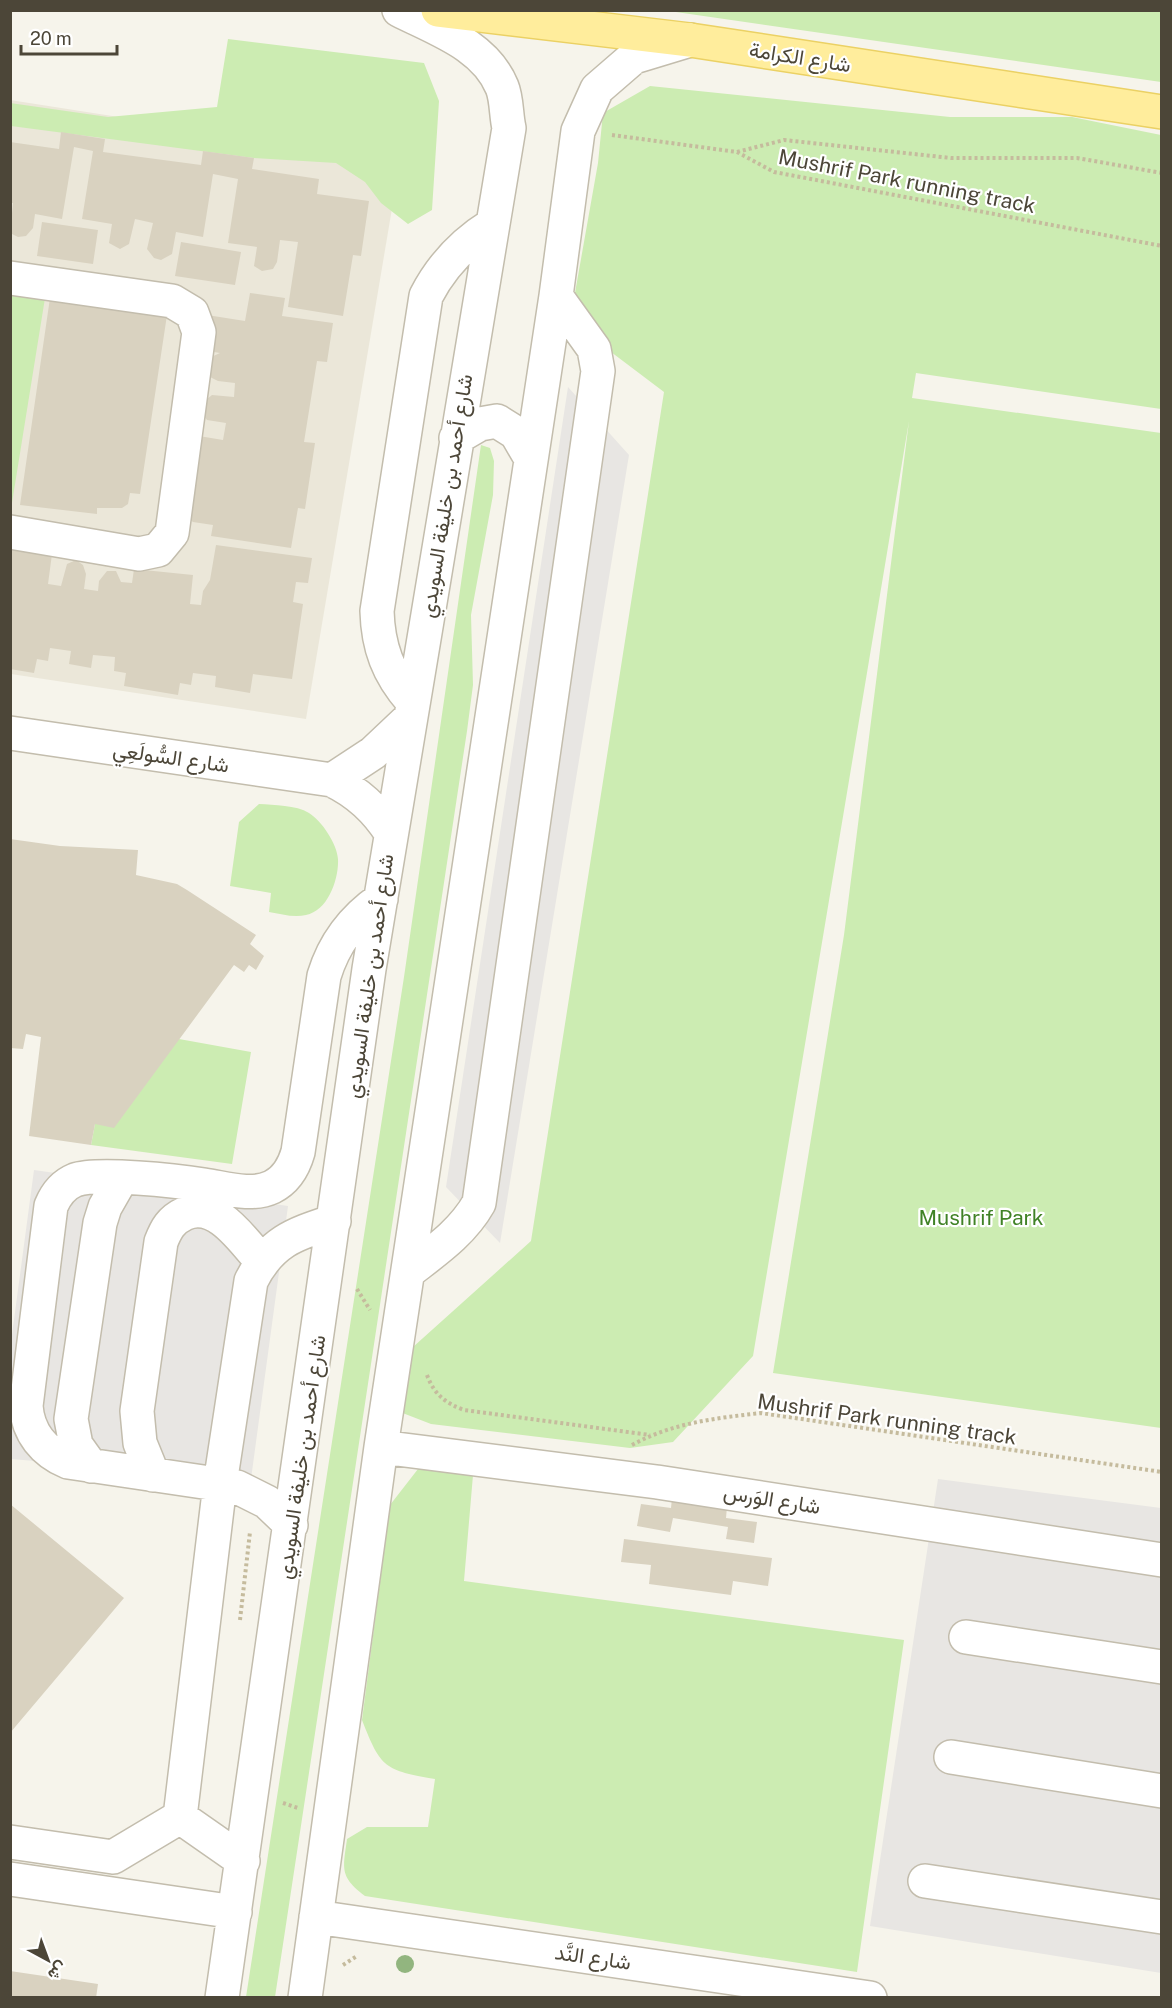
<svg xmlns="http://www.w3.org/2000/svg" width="1172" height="2008" font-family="'Public Sans',Vazirmatn,sans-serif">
<rect width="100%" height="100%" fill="#f6f4eb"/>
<path fill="#ebe7d9" d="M10,100L400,161L306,719L11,674Z"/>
<path fill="#ccecb2" d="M669,11H1161V82Z
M228,39L424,63L439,101L432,210L408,224L381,203L365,182L336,163L254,158L11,126L10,103L108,117L217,107Z
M650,86L950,117H1072L1161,135V409L916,373L912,398L1161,433V1428L773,1373L844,935L909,421L753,1356L673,1442L630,1448L431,1424L400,1412L413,1347L531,1241L664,392L570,321L598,163L603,113Z
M11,293L45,298L11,509Z
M481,445L490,448L494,461L493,495L471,615L473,685L467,731L275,1997H246L404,977Z
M259,804C274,805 296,805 309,813C322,821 337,844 338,859C339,879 328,911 306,915C294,918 281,914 269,912L271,893L230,886L239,822Z
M179,1039L251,1052L232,1164L91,1145L95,1124Z
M418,1469L473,1475L464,1581L904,1640L857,1972L365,1896C339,1876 343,1869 347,1839L367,1827H428L435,1779C385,1770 381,1769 362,1720L390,1505Z"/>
<path fill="#e8e6e3" d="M568,387L629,455L500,1243L446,1187Z
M34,1170L288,1206L251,1479L11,1459V1342Z
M938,1479L1161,1508V1973L870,1926Z"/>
<path fill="#d9d2c0" d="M61,132L105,139L103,152L201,165L203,151L254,158L252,169L319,179L317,194L369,201L361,256L353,255L343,316L288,307L298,242L280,240L277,262L273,269L262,271L254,266L257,247L228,243L238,179L213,174L203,237L176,232L172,254L161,260L154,258L147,249L153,223L135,219L129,244L120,249L109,243L112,224L82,219L93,151L74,147L62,219L35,214L33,228L26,236L18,237L10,233L13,203H10V142L59,149Z
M42,222L98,230L93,264L37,256Z
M181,242L241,252L235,285L175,276Z
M51,291L167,315L140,494L130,493L128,504L122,508H97V514L20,505Z
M250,293L285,298L282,316L333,323L327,362L317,361L304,442L315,443L305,509L298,508L291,548L211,536L213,525L193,522L184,515L187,504L195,495L184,494L193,435L223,440L226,423L207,420L201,412L202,403L212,395L234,397L235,383L218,381L208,376L209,358L220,353L202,350L207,315L245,321Z
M216,545L312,558L308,583L296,582L293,602L303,604L292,679L253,674L250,693L215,687L216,676L193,673L191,685L180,683L178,695L124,686L126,673L114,671L115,657L93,655L91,668L69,664L71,651L50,648L48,661L37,659L34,673L10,669V549L52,554L48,584L61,586L67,564L76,560L83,565L86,574L84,589L98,591L99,581L107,571H116L121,582L132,583L134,569L193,575L190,604L201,605L203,591L210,580Z
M10,839L60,846L138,850L136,875L177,884L187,890L256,935L250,944L264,956L256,970L249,965L244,972L234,965L114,1128L95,1124L91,1145L29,1136L41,1037L26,1034L23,1049L10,1048Z
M672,1498L727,1507L726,1518L757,1522L754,1543L726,1539L728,1527L673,1518L670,1532L637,1526L641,1504L671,1508Z
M10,1504L124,1598L10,1733Z
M624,1539L772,1558L768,1586L733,1581L731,1595L649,1584L651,1565L621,1562Z
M10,1971L98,1984L96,1998H10Z"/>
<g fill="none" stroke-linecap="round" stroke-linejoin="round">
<g stroke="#c3bdad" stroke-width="36">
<path id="minor" d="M10,278L172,301L192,313L199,332L172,533L158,550L139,554L10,532
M456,438L480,424L497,421L516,433L530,457
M412,701C388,674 378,647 377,611L426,296C442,265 463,243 492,225
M10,733L332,780C357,792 376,809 391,833
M332,780L373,753L409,719
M408,1272C435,1251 462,1233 479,1203L598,371L594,349L556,296
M381,1447L657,1482L1162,1560
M91,1466L76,1445L71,1419L100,1223L105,1207L121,1179
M153,1475L140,1443L137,1411L161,1242C166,1229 171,1220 184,1214C216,1198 244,1242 262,1262
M291,1525L267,1502L237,1487L68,1462C44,1452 28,1433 26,1406L51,1206C56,1194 63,1185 75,1180C97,1172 178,1181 204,1185C225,1188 251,1197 272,1187C286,1180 294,1166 298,1152L324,976C334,943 352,919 381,899
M966,1637L1162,1667
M951,1757L1162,1791
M180,1817L220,1484L251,1281C271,1241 295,1234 334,1221
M180,1817L243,1861
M10,1842L113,1857L180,1817
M10,1879L235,1912
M925,1881L1162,1917
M316,1917L870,1998
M222,1998L369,969L509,128C506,116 507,99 502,87C485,45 436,29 399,10
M305,1998L381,1447L556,296L578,131L597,89L634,57L690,40"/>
</g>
<g stroke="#ebd164" stroke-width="36">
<path id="major" d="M438,10L690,40L1162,112"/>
</g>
<path stroke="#c5bb9d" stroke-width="4" stroke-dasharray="3 3" stroke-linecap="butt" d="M612,135L737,152L774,172L1162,246
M737,152L784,140L951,158H1077L1162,173
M357,1289L370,1310
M427,1375C434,1394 445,1403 464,1410L650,1435
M632,1445C672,1423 716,1418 761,1413L1162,1472
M240,1620L250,1532
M283,1803L298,1808
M343,1965L357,1956"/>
<use href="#minor" stroke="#fff" stroke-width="33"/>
<use href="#major" stroke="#ffed9c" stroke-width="33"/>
</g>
<circle fill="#92b57f" cx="405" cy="1964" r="9"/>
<g text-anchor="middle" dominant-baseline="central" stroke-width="4.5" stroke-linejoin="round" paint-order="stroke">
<g font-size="21" fill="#4c4638" stroke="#fff">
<text transform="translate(800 57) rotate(9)">شارع الكرامة</text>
<text transform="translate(907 181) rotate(11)">Mushrif Park running track</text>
<text transform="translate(446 496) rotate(-81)">شارع أحمد بن خليفة السويدي</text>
<text transform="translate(171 757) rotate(8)">شارع السُّولَعِي</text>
<text transform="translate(369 976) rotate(-82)">شارع أحمد بن خليفة السويدي</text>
<text transform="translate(887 1419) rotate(8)">Mushrif Park running track</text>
<text transform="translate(301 1457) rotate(-82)">شارع أحمد بن خليفة السويدي</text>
<text transform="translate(772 1499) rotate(9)">شارع الوَرس</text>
<text transform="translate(593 1957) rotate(8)">شارع النَّد</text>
</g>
<g font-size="21" fill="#408226" stroke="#fff">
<text x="981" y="1217">Mushrif Park</text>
</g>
</g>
<rect width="1172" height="2008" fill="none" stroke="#4c4638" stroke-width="24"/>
<g transform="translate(48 1960) rotate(139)" stroke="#ffffff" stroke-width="4.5" paint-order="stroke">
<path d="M0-4.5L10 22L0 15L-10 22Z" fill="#4c4638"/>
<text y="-9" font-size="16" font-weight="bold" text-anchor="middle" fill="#4c4638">ش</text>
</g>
<path d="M21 45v9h96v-9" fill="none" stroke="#4c4638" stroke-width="3"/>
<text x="30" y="45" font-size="18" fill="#4c4638" stroke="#ffffff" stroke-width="4.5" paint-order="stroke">20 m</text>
</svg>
